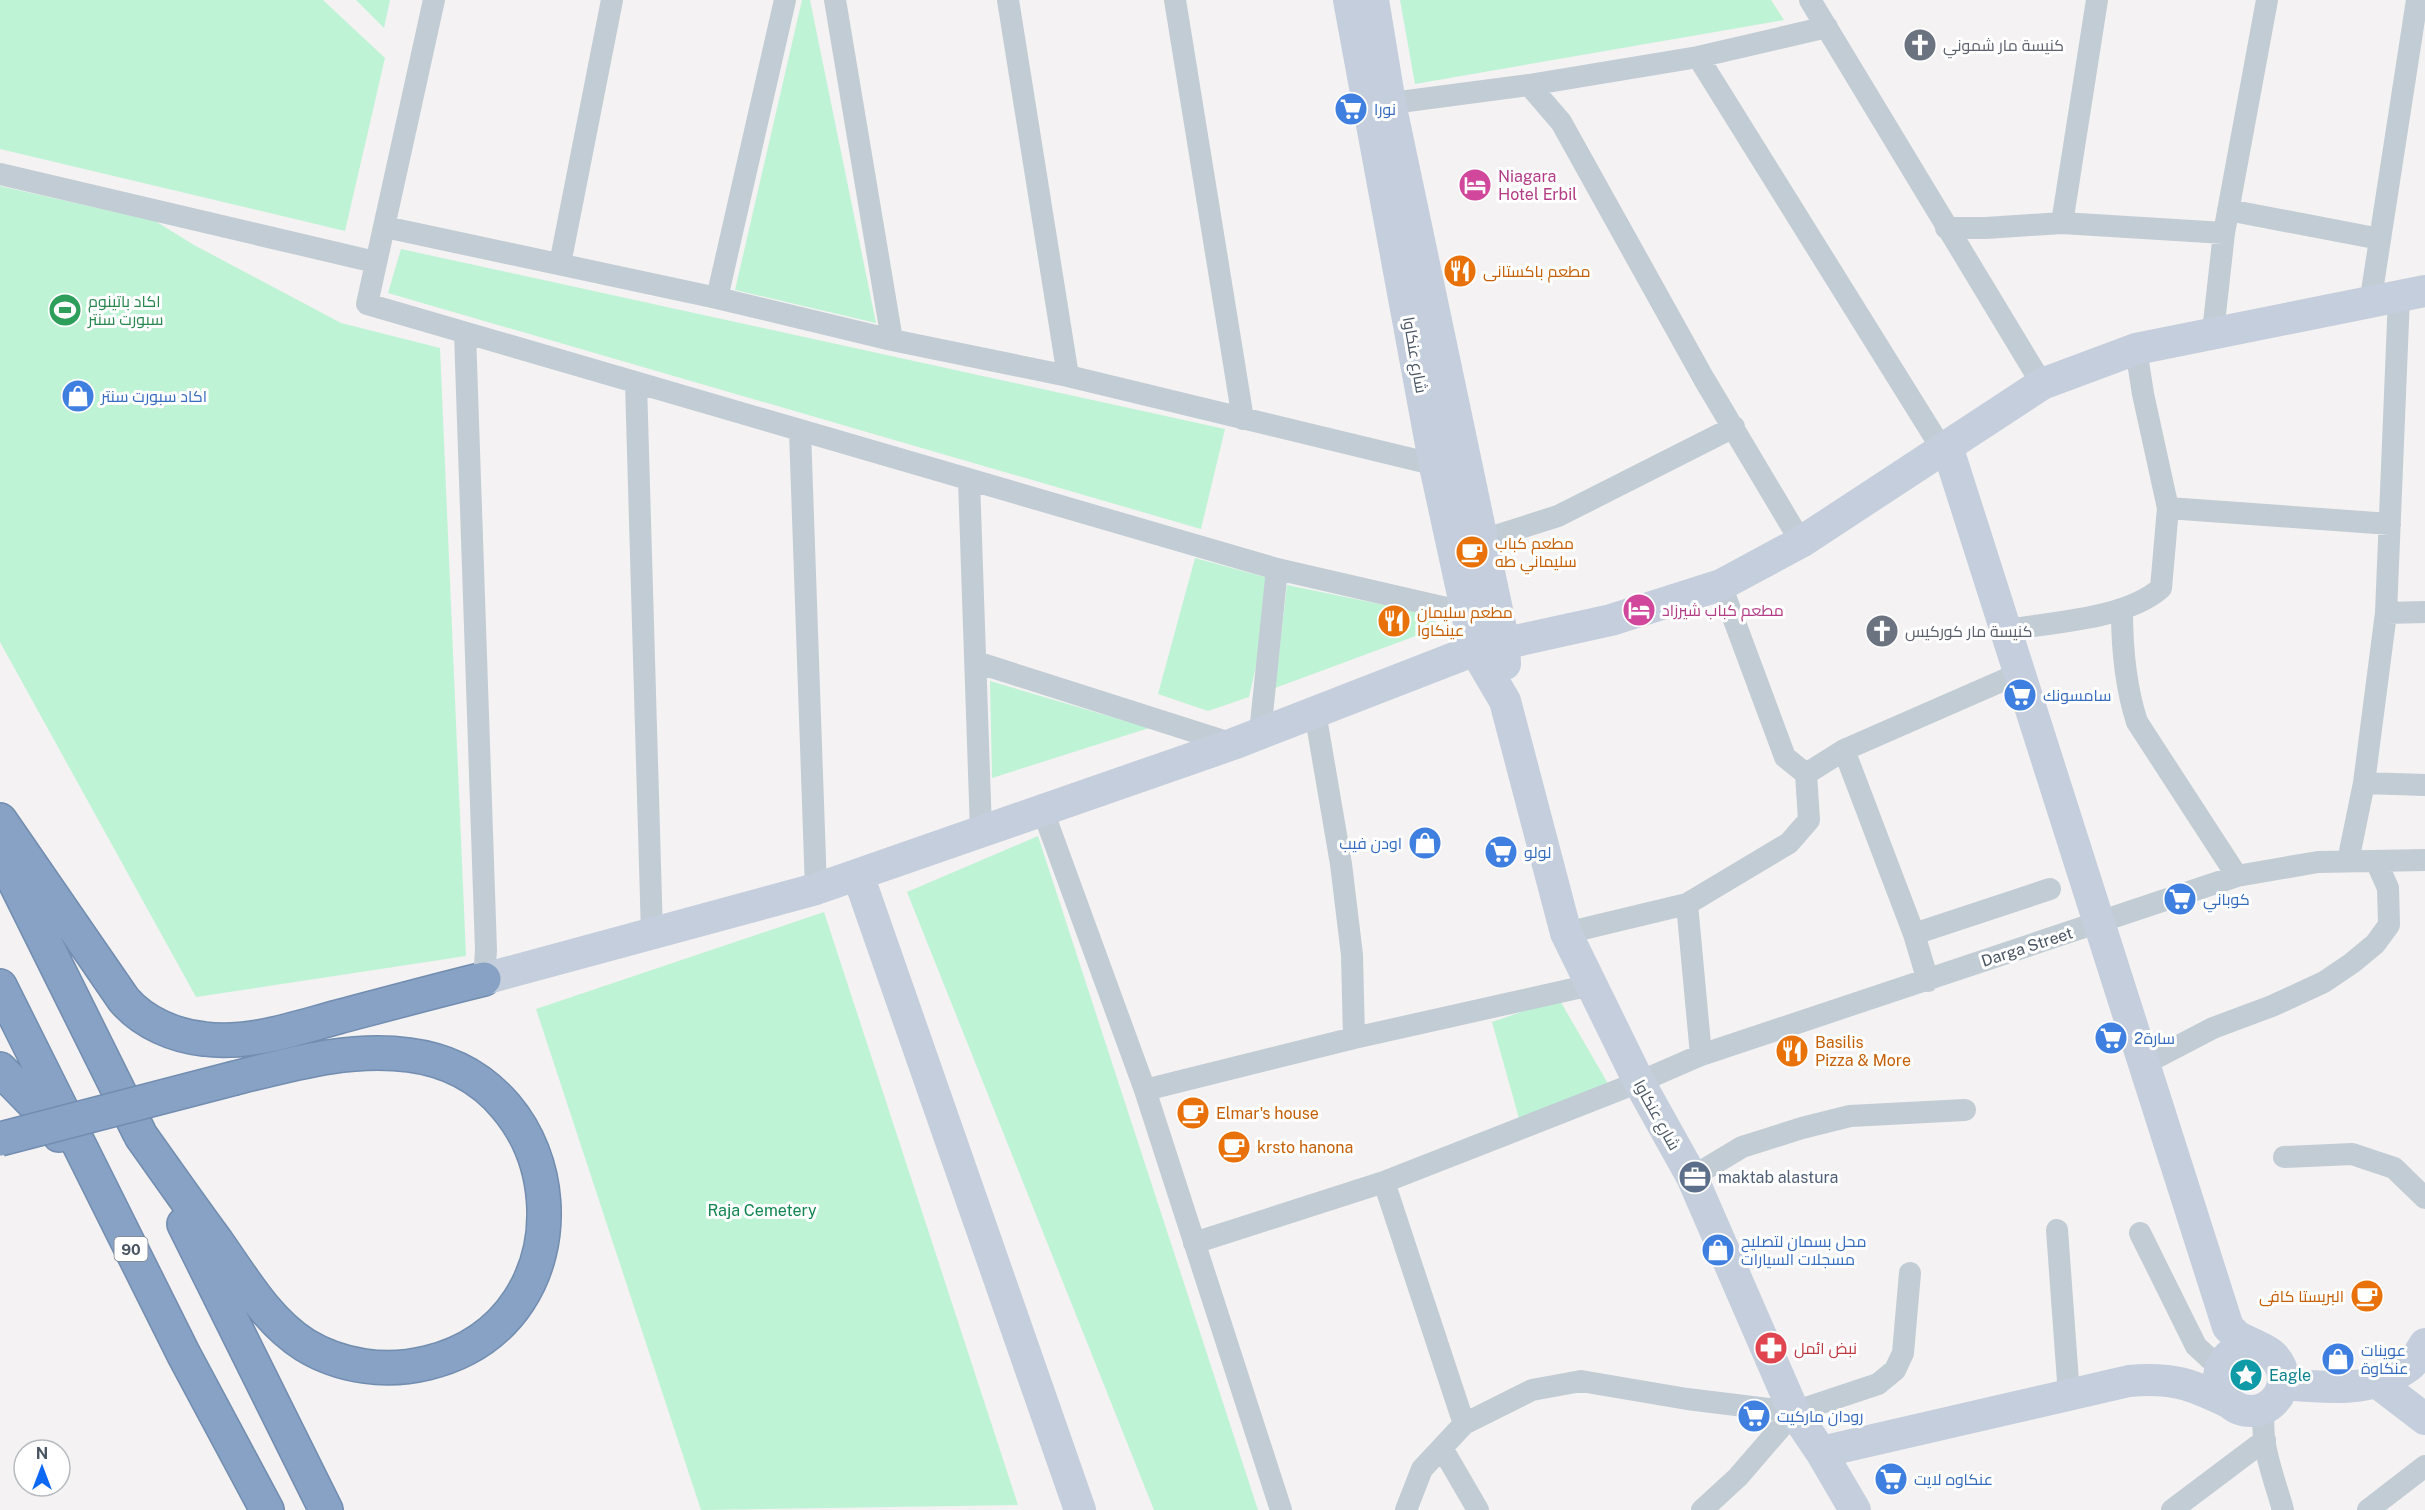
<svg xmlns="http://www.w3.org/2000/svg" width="2425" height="1510" font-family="'Public Sans',Cairo,sans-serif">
<rect width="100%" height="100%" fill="#f4f2f2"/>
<path fill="#bff3d5" d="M0,0H323L385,58L345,231L0,149Z
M356,0H390L384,28Z
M802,0H810L876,323L735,290Z
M1400,0H1771L1784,20L1415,84Z
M0,186L155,221L194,245L341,323L440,348L466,956L196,997L0,642Z
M401,249L1225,429L1201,529L388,293Z
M1195,558L1276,580L1249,697L1208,711L1158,694Z
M1287,585L1428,614L1440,627L1275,688Z
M990,681L1149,728L992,778Z
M1038,836L1258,1510H1154L907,892Z
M824,912L1018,1505L701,1510L536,1009Z
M1559,999L1610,1087L1520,1122L1492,1022Z"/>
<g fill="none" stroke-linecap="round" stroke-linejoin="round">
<g stroke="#728db0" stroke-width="36">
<path id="highway" d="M0,820L124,1000C144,1023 175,1036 204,1039C249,1045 296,1028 338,1017C387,1004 435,991 484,979
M0,852L139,1132
M0,986L184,1355L267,1510
M0,1069L38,1108L59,1135
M141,1136C166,1171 191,1207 217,1242C243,1279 267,1321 305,1345C341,1367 386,1373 427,1363C596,1322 575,1076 409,1055C350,1047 292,1064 235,1078
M184,1224L326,1510"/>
</g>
<path stroke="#c2ccd4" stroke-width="22" d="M434,0L367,304L1277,569L1468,613
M835,0L892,340
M1008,0L1068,376
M1175,0L1243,419
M1810,0L2042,384
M2097,0L2062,223L2224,233
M1698,57L1942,449
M1529,85L1561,122L1704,379L1801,542
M1377,105L1529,85L1698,57L1827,27
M0,174L375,262
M2228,210L2380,239
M385,227L717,298L892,340L1068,376L1449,468
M1946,228H1986L2062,223
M560,264L612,0
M717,298L785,0
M2370,304L2417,0
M2213,332L2224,233L2267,0
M465,333L486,950L484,979
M636,383L652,934
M800,431L816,889
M969,480L981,831
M2168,508L2390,524
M1470,544L1558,516L1734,427
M2122,611C2122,649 2125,685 2137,722L2237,876
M2386,613L2425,612
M2007,630C2053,622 2126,619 2161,588L2168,508L2143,394L2136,349
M976,662L1233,744
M1315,712L1341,864L1352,955L1354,1038
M1260,733L1277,569
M1844,750L1914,934L1928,981
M1806,774L1844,750L2020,673
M2364,783L2425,785
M1043,811L1145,1090L1281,1510
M2348,861L2364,783L2386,613L2399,297
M1566,933L1687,904
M1914,934L2050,889
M1701,1055L1687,904L1789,843L1809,820L1806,774L1785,757L1721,585
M2144,1064L2213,1028L2272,1006L2324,982L2352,963L2375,944L2389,925L2388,888L2376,861
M1145,1090L1354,1038L1591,985
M2284,1157L2352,1154L2394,1168L2425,1198
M1692,1177L1742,1147L1802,1128L1850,1116L1965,1110
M2057,1230L2069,1395
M2140,1233L2196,1346L2221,1369
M1194,1243L1384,1182
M2266,1408C2256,1435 2276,1483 2283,1510
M1464,1424L1384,1182L1639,1082L1701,1055L2237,876L2318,862L2425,860
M1442,1448L1478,1510
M1406,1510L1422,1469L1464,1424L1532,1390L1581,1381L1687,1399L1794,1412L1878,1384L1895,1370L1903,1353L1910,1273
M1702,1510L1738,1477L1794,1412
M2172,1510L2265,1440
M2368,1510L2425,1466"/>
<path stroke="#c4cedc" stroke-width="32" d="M1349,0L1435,466L1475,650L1505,701L1566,933L1639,1082L1692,1177L1794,1412L1821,1452L1855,1510
M1373,0L1390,103L1504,643L1505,664
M1947,446L2228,1327L2238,1337L2265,1350
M858,875L1080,1510
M484,979L816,889L1233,744L1475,650L1611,620L1721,585L1801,542L2042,384L2136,349L2425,291
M2219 1379a32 32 0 1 1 64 0a32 32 0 1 1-64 0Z
M2378,1383L2425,1419
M2284,1384C2326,1388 2372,1393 2409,1366C2416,1361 2420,1351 2425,1344
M1821,1452L2129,1381C2172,1377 2191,1384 2230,1403"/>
<use href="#highway" stroke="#87a2c4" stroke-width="33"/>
<g stroke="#728db0" stroke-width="36" stroke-linecap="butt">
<path id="highway-bridge" d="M0,1139L235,1078"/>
</g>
<use href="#highway-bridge" stroke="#87a2c4" stroke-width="33"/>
</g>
<defs>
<g id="church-disc" transform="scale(1.725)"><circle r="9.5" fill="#6b7280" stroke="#fff"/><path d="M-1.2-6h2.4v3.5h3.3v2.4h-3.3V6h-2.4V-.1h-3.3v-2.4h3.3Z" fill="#fff"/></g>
<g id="supermarket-disc" transform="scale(1.725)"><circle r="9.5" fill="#3f7fe0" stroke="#fff"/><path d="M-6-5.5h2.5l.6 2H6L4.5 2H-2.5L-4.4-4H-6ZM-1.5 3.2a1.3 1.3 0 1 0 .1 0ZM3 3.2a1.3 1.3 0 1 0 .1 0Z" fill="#fff"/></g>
<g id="hotel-disc" transform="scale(1.725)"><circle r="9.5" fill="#d1479c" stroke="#fff"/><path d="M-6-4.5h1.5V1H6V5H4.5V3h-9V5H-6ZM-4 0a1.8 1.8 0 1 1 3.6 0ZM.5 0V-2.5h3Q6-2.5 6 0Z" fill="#fff"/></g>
<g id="restaurant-disc" transform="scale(1.725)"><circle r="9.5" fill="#e8710a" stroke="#fff"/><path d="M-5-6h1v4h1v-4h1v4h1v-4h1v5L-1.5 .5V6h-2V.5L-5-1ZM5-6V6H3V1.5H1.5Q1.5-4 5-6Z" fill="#fff"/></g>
<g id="stadium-disc" transform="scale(1.725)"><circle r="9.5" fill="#2e9e5b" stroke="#fff"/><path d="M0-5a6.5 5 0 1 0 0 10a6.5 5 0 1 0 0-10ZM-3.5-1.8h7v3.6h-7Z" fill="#fff"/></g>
<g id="shop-disc" transform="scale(1.725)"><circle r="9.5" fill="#3f7fe0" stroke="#fff"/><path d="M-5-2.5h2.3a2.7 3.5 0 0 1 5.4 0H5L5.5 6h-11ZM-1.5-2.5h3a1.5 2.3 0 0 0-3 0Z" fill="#fff"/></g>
<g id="cafe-disc" transform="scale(1.725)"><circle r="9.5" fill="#e8710a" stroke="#fff"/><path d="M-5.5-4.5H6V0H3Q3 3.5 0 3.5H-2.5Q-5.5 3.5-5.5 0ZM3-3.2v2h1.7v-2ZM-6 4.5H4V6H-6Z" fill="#fff"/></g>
<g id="office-disc" transform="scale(1.725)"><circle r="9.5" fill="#5c6f8a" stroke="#fff"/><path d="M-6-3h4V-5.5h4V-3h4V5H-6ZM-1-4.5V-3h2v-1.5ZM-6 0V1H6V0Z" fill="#fff"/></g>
<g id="pharmacy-disc" transform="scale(1.725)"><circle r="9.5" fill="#e0444e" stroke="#fff"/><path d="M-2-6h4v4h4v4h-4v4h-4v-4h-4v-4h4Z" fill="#fff"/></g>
<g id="sight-disc" transform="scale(1.725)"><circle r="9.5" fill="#0f9aa8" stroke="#fff"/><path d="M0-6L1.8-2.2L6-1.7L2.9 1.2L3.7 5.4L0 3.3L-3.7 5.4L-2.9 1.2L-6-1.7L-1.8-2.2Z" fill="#fff"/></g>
</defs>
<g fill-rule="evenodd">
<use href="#church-disc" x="1920" y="45"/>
<use href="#supermarket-disc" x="1351" y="109"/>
<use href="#hotel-disc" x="1475" y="185"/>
<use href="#restaurant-disc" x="1460" y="271"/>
<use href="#stadium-disc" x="65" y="310"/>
<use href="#shop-disc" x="78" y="396"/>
<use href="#cafe-disc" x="1472" y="552"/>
<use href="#hotel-disc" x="1639" y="610"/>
<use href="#restaurant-disc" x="1394" y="621"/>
<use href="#church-disc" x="1882" y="631"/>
<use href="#supermarket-disc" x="2020" y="695"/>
<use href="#shop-disc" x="1425" y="843"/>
<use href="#supermarket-disc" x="1501" y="852"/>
<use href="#supermarket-disc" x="2180" y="899"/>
<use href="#supermarket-disc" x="2111" y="1038"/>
<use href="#restaurant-disc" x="1792" y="1051"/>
<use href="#cafe-disc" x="1193" y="1113"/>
<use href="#cafe-disc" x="1234" y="1147"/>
<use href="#office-disc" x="1695" y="1177"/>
<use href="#shop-disc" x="1718" y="1250"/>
<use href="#cafe-disc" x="2367" y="1296"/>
<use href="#pharmacy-disc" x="1771" y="1348"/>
<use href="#shop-disc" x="2338" y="1359"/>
<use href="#sight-disc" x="2246" y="1375"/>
<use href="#supermarket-disc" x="1754" y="1416"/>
<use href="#supermarket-disc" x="1891" y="1479"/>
</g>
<g text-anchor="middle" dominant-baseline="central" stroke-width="6" stroke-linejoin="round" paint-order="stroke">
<rect fill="#fff" stroke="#7f8791" stroke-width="1.5" x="114.5" y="1237" width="33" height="24" rx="4.5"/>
<g font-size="15" font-weight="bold" fill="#485462">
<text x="131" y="1249">90</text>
</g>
<g font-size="16" fill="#5b616d" stroke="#fff" text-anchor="start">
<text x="1943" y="45">كنيسة مار شموني</text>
<text x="1905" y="631">كنيسة مار كوركيس</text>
</g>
<g font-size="16" fill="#366cbe" stroke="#fff" text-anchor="start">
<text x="1374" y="109">نورا</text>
<text x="101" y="396">اکاد سبورت سنتر</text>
<text x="2043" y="695">سامسونك</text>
<text x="1402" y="843" text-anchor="end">اودن فيب</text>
<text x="1524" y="852">لولو</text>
<text x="2203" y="899">كوباني</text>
<text x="2134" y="1038">سارة2</text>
<text x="1741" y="1241">محل بسمان لتصليح<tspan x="1741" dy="18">مسجلات السيارات</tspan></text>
<text x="2361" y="1350">عوينات<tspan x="2361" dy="18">عنكاوة</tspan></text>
<text x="1777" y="1416">رودان ماركيت</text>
<text x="1914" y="1479">عنكاوه لايت</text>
</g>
<g font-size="16" fill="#b23c85" stroke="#fff" text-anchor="start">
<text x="1498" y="176">Niagara<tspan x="1498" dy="18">Hotel Erbil</tspan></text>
<text x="1662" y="610">مطعم كباب شيرزاد</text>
</g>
<g font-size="16" fill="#c56008" stroke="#fff" text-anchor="start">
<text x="1483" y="271">مطعم باکستانی</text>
<text x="1495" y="543">مطعم كباب<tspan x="1495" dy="18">سليماني طه</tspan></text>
<text x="1417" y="612">مطعم سليمان<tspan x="1417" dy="18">عينكاوا</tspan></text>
<text x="1815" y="1042">Basilis<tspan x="1815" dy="18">Pizza &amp; More</tspan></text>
<text x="1216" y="1113">Elmar's house</text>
<text x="1257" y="1147">krsto hanona</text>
<text x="2344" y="1296" text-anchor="end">البریستا كافی</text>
</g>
<g font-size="16" fill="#27864d" stroke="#fff" text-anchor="start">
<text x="88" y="301">اكاد باتينوم<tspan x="88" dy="18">سبورت سنتر</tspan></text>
</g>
<g font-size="16" fill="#485462" stroke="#fff">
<text transform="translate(1415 355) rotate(80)">شارع عنكاوا</text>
<text transform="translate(2027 947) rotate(-18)">Darga Street</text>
<text transform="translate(1657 1115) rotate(61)">شارع عنكاوا</text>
</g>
<g font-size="16" fill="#4e5e75" stroke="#fff" text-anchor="start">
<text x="1718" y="1177">maktab alastura</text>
</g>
<g font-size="16" fill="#108550" stroke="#fff">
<text x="762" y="1210">Raja Cemetery</text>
</g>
<g font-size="16" fill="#be3a42" stroke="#fff" text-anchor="start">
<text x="1794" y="1348">نبض ائمل</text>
</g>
<g font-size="16" fill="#0d838f" stroke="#fff" text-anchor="start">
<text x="2269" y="1375">Eagle</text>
</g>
</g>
<g transform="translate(42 1468)"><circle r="28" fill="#ffffff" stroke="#b6bbc0" stroke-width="1.5"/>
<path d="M0-4.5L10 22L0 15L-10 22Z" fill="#0d69f4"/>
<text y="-9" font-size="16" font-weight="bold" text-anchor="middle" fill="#485462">N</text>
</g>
</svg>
